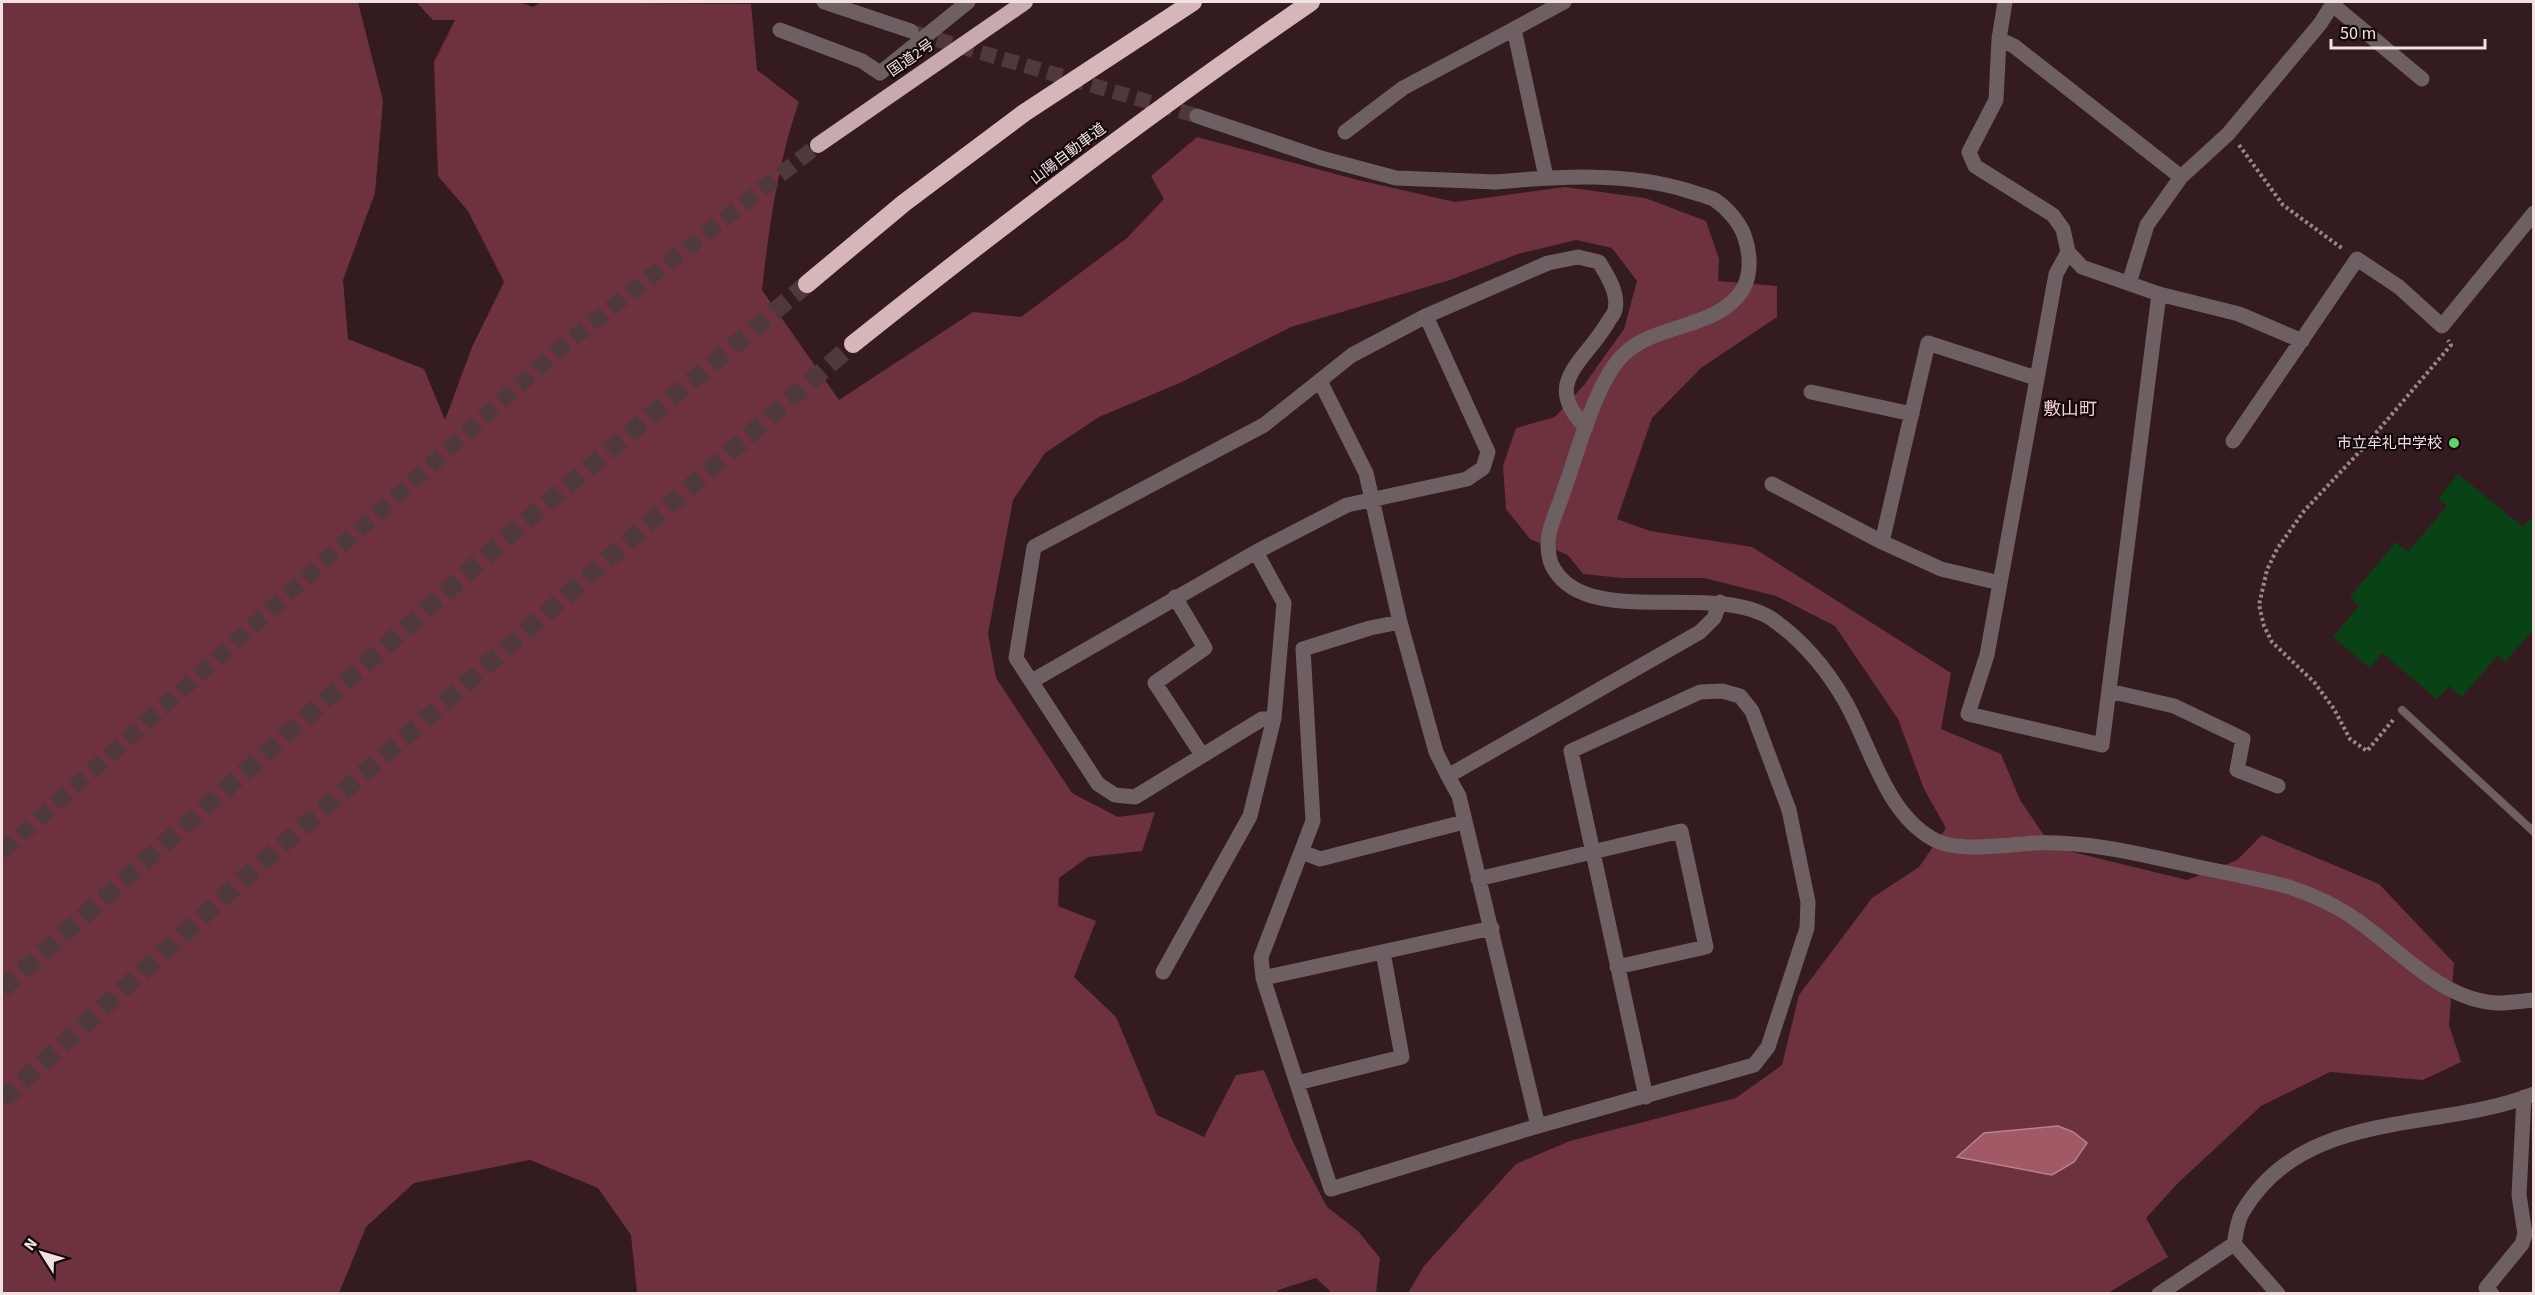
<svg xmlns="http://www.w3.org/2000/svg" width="2535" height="1295" font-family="'Source Sans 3','Noto Sans JP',sans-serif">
<rect width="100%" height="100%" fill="#331b1f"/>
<path fill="#6d323d" d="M2,2H358L383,101L375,193L343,280L348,339L424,369L445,420L472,347L504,282L468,211L438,176L434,62L455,20H433L416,2H520L533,7L541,2L751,4L757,70L799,102C778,162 769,227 762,290L839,400L973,312L1021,317L1127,238L1164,199L1151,176L1197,137L1358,180L1455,202L1565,187L1645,198L1706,221L1719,259L1718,281L1777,286V317L1701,368L1652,418L1617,519L1650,531L1752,547L1951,673L1941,729L2001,754L2020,800L2052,847L2187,880L2237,860L2262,835L2379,884L2454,963L2449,1025L2461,1062L2423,1080L2330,1072L2261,1106L2178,1183L2146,1218L2168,1257L2108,1293H1408L1424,1266L1516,1164L1570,1141L1736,1098L1782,1065L1799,995L1872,898L1919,867L1946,828L1924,789L1898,719L1835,626L1776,596L1704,578H1622L1583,574L1568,555L1530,539L1506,509L1503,466L1516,428L1555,417L1584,385L1624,329L1637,281L1612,248L1576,240L1518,254L1450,280L1291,327L1182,382L1099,417L1045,453L1013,500L988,634L996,678L1072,793L1118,817L1155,812L1142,851L1088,857L1059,878L1058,906L1096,921L1074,977L1116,1017L1157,1115L1204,1137L1236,1075L1264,1070L1293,1142L1327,1207L1358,1231L1380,1258L1376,1293H1332L1316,1278L1278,1290L1275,1294L637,1293L631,1235L598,1188L530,1160L414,1183L366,1227L339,1293L2,1294Z"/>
<path fill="#a05965" stroke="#b9828b" stroke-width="1.5" d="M2058,1126L2073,1132L2087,1143L2074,1162L2052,1175L1957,1157L1984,1133Z"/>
<path fill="#094214" d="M2458,474L2523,527L2534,515V629L2505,662L2498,655L2462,697L2449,686L2437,699L2382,653L2370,668L2333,637L2359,606L2350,597L2396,542L2408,552L2447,506L2438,499Z"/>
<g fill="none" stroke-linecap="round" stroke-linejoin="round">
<path stroke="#50393c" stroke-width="15" stroke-dasharray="15 8" stroke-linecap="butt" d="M915,33L1197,116"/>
<path stroke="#50393c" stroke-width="16" stroke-dasharray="16 8" stroke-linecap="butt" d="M2,852L564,345L818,145"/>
<path stroke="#50393c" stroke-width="18" stroke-dasharray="18 9" stroke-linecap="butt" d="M2,989L522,524L807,284
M2,1100L250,873L853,344"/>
<path stroke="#9a8689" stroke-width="4" stroke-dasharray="3 3" stroke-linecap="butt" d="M2239,145L2283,205L2343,249
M2393,720L2367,751L2350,739L2334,709L2314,682L2272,642L2264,626L2259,605L2267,570L2277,549L2304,511L2364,447L2451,345L2448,340"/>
<path stroke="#6e6062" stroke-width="8" d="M2402,710L2534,832"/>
<path stroke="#6e6062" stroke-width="15" d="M824,2L911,31
M2005,2L1999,39L1996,100L1969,152L1975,166L2053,215L2063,229L2068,252L2082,267L2159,294L2102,745L1968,714L1987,655L2056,274L2068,252
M2333,5L2422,79
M780,30L862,61L880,73L968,2
M1999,39L2014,46L2181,177
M1197,116L1321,158L1396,178L1496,182
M1345,132L1403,88L1514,29
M1546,177L1514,29L1564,2
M2129,283L2147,225L2181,177L2228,134L2320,24L2334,2
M2159,294L2239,314L2302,341
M1320,381L1366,473L1400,622L1436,752L1448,776
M1811,392L1912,414
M2233,441L2357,259L2399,287L2442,326L2534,213
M1772,484L1882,542L1941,569L2000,583
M1882,542L1928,343L2036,378
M1175,597L1205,648L1155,683L1202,755
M1400,622L1370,628L1303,649L1313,821L1261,957L1263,978L1331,1189L1538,1126L1754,1065L1768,1047L1807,928L1808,902L1789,810L1752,711L1740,696L1722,691L1700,692L1571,751L1646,1097
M1032,681L1256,552L1347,505L1467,479L1483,468L1488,452L1426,316
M2109,691L2174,706L2243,739L2237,770L2278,786
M1274,718L1262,719L1135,797L1115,795L1098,784L1016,658L1034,547L1264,425L1352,355L1426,316L1548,263L1578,257L1599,262C1607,275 1619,293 1615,310C1615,313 1610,318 1608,322C1586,361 1540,383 1586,427
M1302,852L1320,859L1464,822
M1478,879L1681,831L1706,947L1617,967
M1163,972L1250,816L1274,718L1284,603L1256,552
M1263,978L1492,928
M1297,1083L1402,1057L1383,952
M1538,1126L1459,796L1448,776L1700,632L1714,618L1720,602
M2234,1244L2278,1294
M2159,1294L2234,1244C2236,1235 2237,1222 2242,1213C2303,1107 2436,1133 2534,1094
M2492,1294L2486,1288L2522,1244L2525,1234L2519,1195L2524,1097"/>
<path stroke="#6e6062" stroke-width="15" d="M1496,182C1559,176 1628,172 1689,191C1697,194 1708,196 1715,200C1727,208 1739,222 1744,235C1750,251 1752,273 1743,289C1718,330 1656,322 1623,355C1595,383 1578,452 1564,490C1560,504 1552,519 1549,534C1547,544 1548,560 1554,569C1589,629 1714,581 1772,619C1802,640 1827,670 1845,701C1871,747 1885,812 1933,839C1957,853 2007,845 2034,843C2090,841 2144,855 2198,867C2228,873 2259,879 2289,887C2313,895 2334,904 2355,919C2398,948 2442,1001 2497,1003C2509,1003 2522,1001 2534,1000"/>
<path stroke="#c8aaae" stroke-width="16" d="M818,145L1025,2"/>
<path stroke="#d7b6ba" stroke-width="18" d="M807,284L904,203L1024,113L1193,2
M853,344C1002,225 1154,110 1311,2"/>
</g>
<circle fill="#5ed56c" stroke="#14090a" stroke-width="2" cx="2454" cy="443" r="6"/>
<g text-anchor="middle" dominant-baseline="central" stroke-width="4.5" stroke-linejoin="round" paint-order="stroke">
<g font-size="15" fill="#f2e1e3" stroke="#14090a">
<text transform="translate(911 58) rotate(-35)">国道2号</text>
<text transform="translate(1068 154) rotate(-37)">山陽自動車道</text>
</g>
<g font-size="15" fill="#f2e1e3" stroke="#14090a" text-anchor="end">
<text x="2442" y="443">市立牟礼中学校</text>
</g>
<g font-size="18" fill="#f2d0d4" stroke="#14090a">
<text x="2070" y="409">敷山町</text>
</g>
</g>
<rect width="2535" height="1295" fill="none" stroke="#f2e1e3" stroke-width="6"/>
<g transform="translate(42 1253) rotate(307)" stroke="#14090a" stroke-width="4.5" paint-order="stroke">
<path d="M0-4.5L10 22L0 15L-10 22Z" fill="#f2e1e3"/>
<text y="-9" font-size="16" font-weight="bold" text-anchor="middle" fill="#f2e1e3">N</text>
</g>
<path d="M2331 39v9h154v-9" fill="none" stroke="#f2e1e3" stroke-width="3"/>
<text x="2340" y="39" font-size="18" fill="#f2e1e3" stroke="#14090a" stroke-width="4.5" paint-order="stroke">50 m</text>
</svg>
